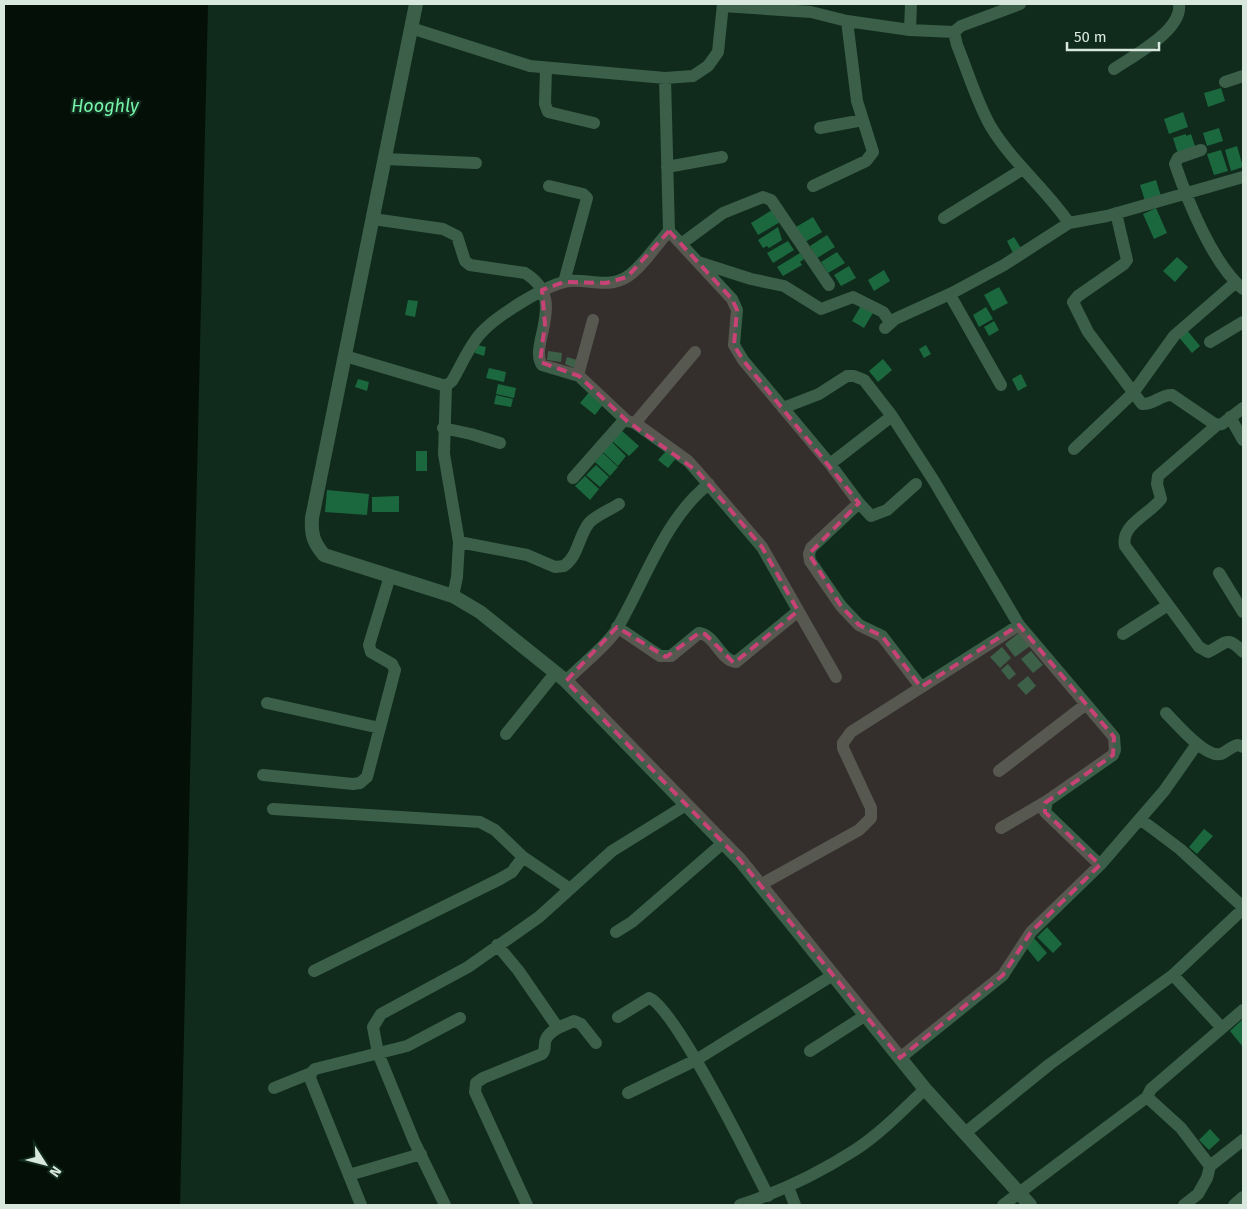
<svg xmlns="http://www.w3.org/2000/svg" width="1247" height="1209" font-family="'Fira Sans',sans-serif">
<rect width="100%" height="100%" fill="#102b1b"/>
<path fill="#040f08" d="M4,4H208L180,1205H4Z"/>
<path fill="#1b683f" d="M1221,88L1225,101L1208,107L1204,93Z
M1183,112L1188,127L1169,134L1164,119Z
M1219,128L1223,141L1207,146L1203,133Z
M1186,134V136L1191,134L1196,149L1178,154L1173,138Z
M1237,146L1243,167L1231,171L1225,150Z
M1221,150L1228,171L1214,175L1207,154Z
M1156,180L1161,196L1145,201L1140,185Z
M1156,208L1167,233L1154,239L1143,214Z
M772,210L780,222L758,235L751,223Z
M813,217L822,232L805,242L796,227Z
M778,227L782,240L769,248L767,246L763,248L758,240Z
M827,235L835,247L817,258L810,246Z
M1014,237L1022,250L1014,255L1007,241Z
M788,241L794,250L773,263L767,253Z
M837,252L845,263L828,273L821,262Z
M800,253L804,259L800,262L802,265L783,276L777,267Z
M1177,257L1188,267L1175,282L1163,271Z
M849,266L856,278L841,286L834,275Z
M884,270L890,281L874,291L868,280Z
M999,287L1008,303L993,311L984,295Z
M408,300L418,301L415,317L405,315Z
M862,304L874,311L864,328L852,321Z
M986,307L993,319L979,327L973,315Z
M994,321L999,330L989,336L984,327Z
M1186,329L1200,346L1192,353L1178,336Z
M477,345L486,347L484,356L475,353Z
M926,345L931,354L924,358L919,349Z
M548,351L562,353L561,362L547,360Z
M567,357L577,360L574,368L565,364Z
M883,359L892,370L878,382L869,371Z
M489,368L506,372L504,382L486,378Z
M1021,374L1027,386L1018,391L1012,379Z
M358,379L369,382L367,391L355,387Z
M498,384L516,388L514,398L496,394Z
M591,390L605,402L595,415L580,403Z
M496,395L513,399L511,407L494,404Z
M621,430L639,446L629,456L611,440Z
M612,442L626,456L618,466L603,452Z
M668,449L677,457L668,468L658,460Z
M416,451H427V471H416Z
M603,453L618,467L610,476L595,462Z
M596,465L609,477L600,487L586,475Z
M585,476L599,489L590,500L575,486Z
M327,490L369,494L367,515L325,512Z
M399,496V512H372V497Z
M1020,632L1030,646L1015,657L1005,644Z
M1002,647L1011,658L1000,668L990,657Z
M1031,651L1043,665L1033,673L1021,659Z
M1008,664L1016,674L1009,680L1001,670Z
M1028,676L1036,686L1026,695L1017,685Z
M1204,829L1213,836L1197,854L1189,847Z
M1047,927L1062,944L1053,953L1037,937Z
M1034,938L1047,953L1038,962L1025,946Z
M1243,1019V1047L1230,1031Z
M1210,1129L1220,1140L1209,1150L1199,1140Z"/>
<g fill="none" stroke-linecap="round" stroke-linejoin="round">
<path stroke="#3b5f48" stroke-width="12" d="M723,6L811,12L847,21L910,30L954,32L961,26L1020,4
M411,28L530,66L665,78L693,76L708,66L718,52L723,4
M910,30L911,4
M954,32L957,45C968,72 977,103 991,127C1013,163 1046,189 1069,223
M546,68L545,104L548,112L594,123
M1114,69C1133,56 1183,30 1179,4
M665,78L669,231L732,299L737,310L734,345L743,360L830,464L859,503L871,516L887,510L916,484
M1225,82L1243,76
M820,128L863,120
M1201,150L1178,158L1175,164C1188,202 1213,264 1243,289
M385,159L476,163
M667,167L722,157
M549,186L583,194L587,198L564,282
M813,186L866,161L873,152L857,101L847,21
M1116,213L1127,260L1124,264L1078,296L1073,302L1088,332L1142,404C1154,405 1161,394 1172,395L1216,425L1222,424L1243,408
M944,218L1023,169
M373,219L443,229L457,236L465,261L470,265L525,273C569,300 528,344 542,365L579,376L627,421L635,423L688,461L697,471L762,547L836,677
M681,244L723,213L763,197L771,200L829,285
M698,262L751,279L784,286L821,309L853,297L883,312L890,322
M950,295L1001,385
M885,328L895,319L952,293L1004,265L1069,223L1107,216L1243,177
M1210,342L1243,322
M345,356L446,386
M578,375L593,320
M783,408L819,394L847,376H854L864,380L892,416L934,481L1019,625L1114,737L1115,750L1113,755L1047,801L1045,812L1100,865
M1230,417L1243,440
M635,423L695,352
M1217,425L1158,476L1157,484L1161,499C1150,514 1120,525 1125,546L1199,647L1208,652C1226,644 1226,634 1243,652
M443,428L471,434L500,443
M1074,449L1133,393L1174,336L1235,283
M830,464L892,416
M573,478L625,419
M859,503L811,548L809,554L810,561L841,606L859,625L882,636L921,687
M459,542L527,555L555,567L564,566C579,555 578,537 589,523C596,515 610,510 619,504
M1219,573L1243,612
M453,596L457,577L459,542L444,454L446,386L452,381C461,366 469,346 481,333C496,316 547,284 569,281C588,279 607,288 625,278C640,270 657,244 669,231
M617,627L660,656H671L699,633C715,635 720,660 736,662L797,612
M1123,634L1168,605
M566,681C580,666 604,648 615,632C643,586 665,517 709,484
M267,703L380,728
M1166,713C1176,723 1205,758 1221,754C1227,752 1231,746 1238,745L1243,747
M506,734L556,672
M999,771L1085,705
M263,775L353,784L360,783L367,777L395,670L392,664L371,652L369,645L390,576
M273,809L480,822L495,830L523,857L570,889
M1140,819L1180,849L1243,907
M1001,828L1047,801
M760,885L859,830L871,818V808L843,748V743L851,732L1019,625
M616,932L632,922L723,843
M497,945L518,970L558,1028
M314,971L500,879L512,872L523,857
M1173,975L1221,1027
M618,1017L649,998C674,1005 753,1166 768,1196
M810,1051L866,1015
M900,1058L1003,975L1031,932L1100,865L1164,791L1197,744
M274,1088L311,1073
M628,1093L696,1060L833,975
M1147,1097L1181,1128L1210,1166
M965,1133L1050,1064L1173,975L1243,909
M349,1175L421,1154
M788,1187L795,1205
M361,1205L310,1078L311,1073L315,1069L407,1046L460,1018
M445,1205L414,1141L378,1053L373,1027L381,1014L468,967L539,917L612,851L686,805
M527,1205L475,1092L476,1083L483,1078L542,1054C547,1049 543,1045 546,1039C551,1029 565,1025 574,1021L581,1024L596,1043
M740,1205C780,1192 819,1173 855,1150C881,1133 903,1110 925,1089
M1003,1205L1147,1097L1151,1089L1243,1010
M1184,1205L1198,1194L1207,1178L1210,1166L1243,1140
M1234,1205L1243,1197"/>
<path stroke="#3b5f48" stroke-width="14" d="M416,4L312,518C311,534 313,542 324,555L453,596L480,612L566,681L740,860L925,1089L1030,1205"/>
</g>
<path fill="#c74275" fill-opacity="0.2" stroke="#c74275" stroke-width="4" stroke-dasharray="10 6" stroke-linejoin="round" d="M669,231L732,299L737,310L734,345L743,360L859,503L809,554L841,606L859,625L882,636L921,687L1019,625L1114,737L1113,755L1045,803V812L1100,865L1031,932L1003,975L900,1058L740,860L566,681L617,627L666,657L699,633L705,634L734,663L798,611L762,547L697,471L627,421L579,376L540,362L545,324L542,290L564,282L606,283L627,277Z"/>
<g text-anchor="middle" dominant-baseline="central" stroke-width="4.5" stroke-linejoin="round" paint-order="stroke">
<g font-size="18" font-style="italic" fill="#78f5aa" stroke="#102b1b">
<text x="105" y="106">Hooghly</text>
</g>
</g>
<rect width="1247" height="1209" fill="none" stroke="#d9e8dd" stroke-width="10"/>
<g transform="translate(45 1164) rotate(126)" stroke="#102b1b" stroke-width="4" paint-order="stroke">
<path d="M0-4L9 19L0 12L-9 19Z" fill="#d9e8dd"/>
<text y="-8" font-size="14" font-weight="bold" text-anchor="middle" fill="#d9e8dd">N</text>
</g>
<path d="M1067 42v8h92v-8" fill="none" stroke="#d9e8dd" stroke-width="2.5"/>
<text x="1074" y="42" font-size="15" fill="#d9e8dd" stroke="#102b1b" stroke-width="4" paint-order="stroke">50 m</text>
</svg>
